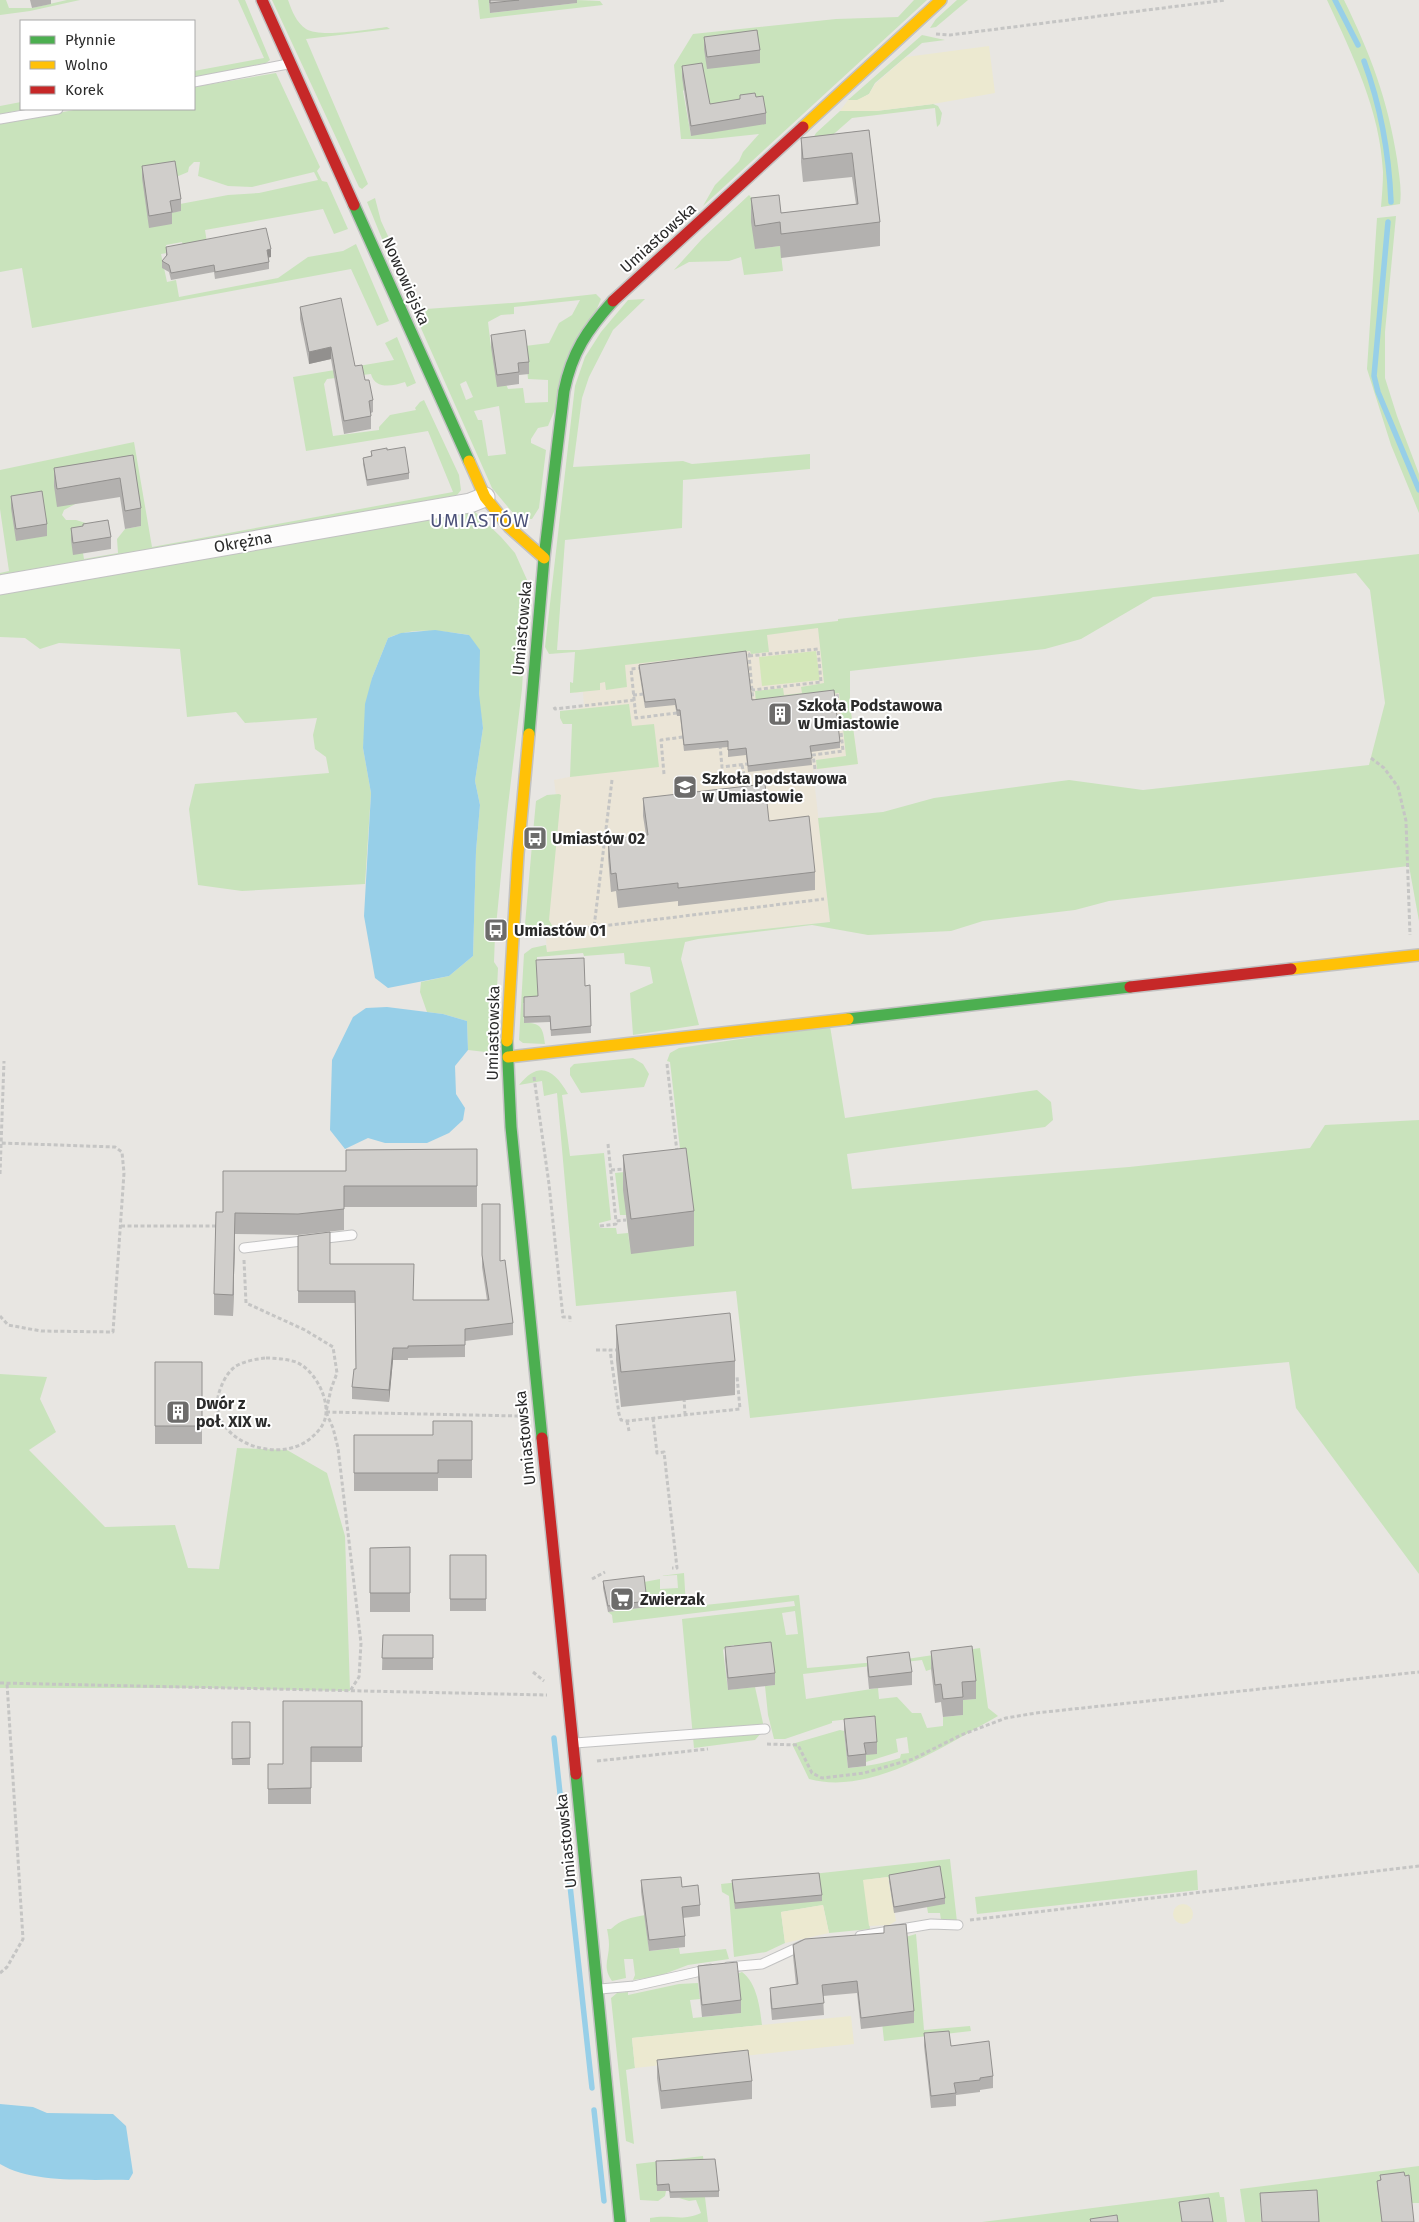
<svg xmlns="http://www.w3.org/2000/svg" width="1419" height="2222" font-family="'Fira Sans',sans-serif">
<rect width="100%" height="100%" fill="#e8e6e2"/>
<path fill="#ebe5d7" d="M839,621L858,764L813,770L830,922L547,952L545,922L556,795L554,780L574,776V709L584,707L583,692L575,693L579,650Z"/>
<path fill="#c9e3bc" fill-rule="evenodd" d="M0,0H6L9,8H32L67,0H80L30,11L0,15Z
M238,0H245L270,60L266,63L194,77V71L264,58Z
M272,0H288C292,11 296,22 306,29C320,38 370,29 387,27L390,29L306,39L368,184L362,189L359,187Z
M478,0H489L490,13L577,3V0L600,1L603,5L480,19Z
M914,0H927L703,206L715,185L739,161L743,152L759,134L712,139H681L674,65L693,34L836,19L898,17ZM684,90L710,115L691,136L683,91Z
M957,0H968L936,27L930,28L936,19Z
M1327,0H1344C1370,53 1388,100 1397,159C1399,175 1402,189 1400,204L1381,207C1382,195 1383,183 1383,172C1380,110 1353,56 1327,0Z
M922,35L945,40L922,43L875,83L869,94L857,101L848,100Z
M276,73L320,167L317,171L322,181L327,182L348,229L334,234L323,209L205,230L208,249L184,248L182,242L166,245L167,253L161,254L167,282L176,280L179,297L278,278L308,257L343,251L356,244L389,321L377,326L351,269L32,328L22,268L0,272V124L79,109H194V87ZM194,162H200L198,176L228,186L252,187L314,172L318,180L259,193L228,195L180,204L181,211L170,213L176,177L188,172L189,167Z
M21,102V109H27L0,114V106Z
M933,104L938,106L942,113L940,124L937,127L935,108L852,118L819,147L810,144L816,133L840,111H876Z
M749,195L759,206L755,249L780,246L783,271L744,275L741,257L729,261L689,262L674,270L702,239Z
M375,198L381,221L419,303L426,309L524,302L596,294L601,299L548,426L538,428L531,439V443L546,450L539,508L532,519H518L492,488L396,272L399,268L394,256H389L367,202ZM580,300L572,315L559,323L549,343L525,346L528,379L548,380V402L525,403L523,388L508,389L491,347L488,322L501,315L514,314V307ZM466,381L473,397L466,400L460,384ZM499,406L506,454L488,456L482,420H478L474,411Z
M1396,216L1385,332V378L1397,416L1419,474V513L1391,445L1367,369L1377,218Z
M645,299L613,330L589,377L582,398L573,467L683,461L692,464L810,454V469L683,480L682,528L565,540L557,650H579L838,621V619L1419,554V921L1409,866L1109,901L1075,910L983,921L951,931L868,935L812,925L698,939L685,942L681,959L699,1025L633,1035L630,993L653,983L650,967L625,964L624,953L584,956L583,953L537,957V987L543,1002L523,1003L524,1023C541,1022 543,1028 545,1044L523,1043L519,1040L524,954L532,948L546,945L547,952L830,922L818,818L883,812L934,798L1069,780L1143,790L1369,765L1385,703L1370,590L1356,573L1153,597L1081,639L1045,649L850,671V705L858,764L817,769L816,760L846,756L839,693L756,703L755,691L783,688L784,695L802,693L801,687L824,683L818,628L767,635L769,652L751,654L750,651L625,665L627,687L606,690L605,682L600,683V690L570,693V682L573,683L575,652L549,654L545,647L575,386L585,357L601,332L628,300Z
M397,337L416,383L407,387L405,382C393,386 375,390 371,374L327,379L324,384L333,436L379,430V427L390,415L416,410L415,408L420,402L424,400L459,475L461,490L454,499L0,578V573L9,571L0,509V470L134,442L152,547L453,492L428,431L306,451L293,377L394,360L385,343ZM133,473L141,526L125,529L117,539L118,553L84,559L83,553L108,530L76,520H66L62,515L64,510Z
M473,510L501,537L515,553L528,582L522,689L507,814L496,926L493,934L495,935L494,962L498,968L494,1053L468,1050L467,1021L443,1014L427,1012L420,992L421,982L449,976L473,956L476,851L480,805L475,781L483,728L469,635C441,631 414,627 388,638L372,678L363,748L371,793L365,884L242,891L198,885L189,809L195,784L329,773L326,757L315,749L313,735L317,718L245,723L236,712L187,717L180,649L59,643L40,649L25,638L0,637V590Z
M629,704L632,726L654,724L659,767L570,777L572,724H563L560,718V711Z
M559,794L561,795L549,920L554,929L534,931L528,929L525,924L532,845H537L538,834L533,833L536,801L547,795Z
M830,1026L845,1118L1037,1090L1051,1102L1053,1120L1045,1127L847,1154L852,1189L1129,1167L1310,1148L1325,1125L1419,1120V1574L1296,1408L1289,1362L1135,1376L750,1418L736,1291L576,1306L557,1093L544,1096L542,1081L519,1085C539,1060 554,1069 568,1094L562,1095L570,1156L604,1153L611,1220L599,1223L600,1228H616L617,1234L628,1233L631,1254L623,1190L626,1215H620L615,1173L682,1166L670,1062L667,1061L670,1053L679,1048Z
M633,1058L643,1064L649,1074L644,1087L581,1093L570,1075V1068L574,1064Z
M0,1374L47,1377L40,1399L56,1432L29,1450L105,1527L175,1525L188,1568L219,1569L237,1448L287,1450L327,1473L345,1536L350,1691L208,1688H0Z
M684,1573L686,1607L799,1595L807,1668L900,1660L980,1648L988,1708L998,1716C945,1745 872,1796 809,1779L792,1744L840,1730L844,1731L848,1768C868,1766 881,1764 900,1758L901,1754L909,1753L907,1737L896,1739L898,1752L866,1762L850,1719L832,1721V1723L785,1739H774L768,1715L765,1686L775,1685L735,1649L734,1645L726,1647L723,1650L728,1690L755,1687L763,1723L762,1732L755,1740L694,1748L682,1619L795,1606L794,1601L613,1623L612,1615L608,1612L647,1607L644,1582L660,1579V1589L678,1588L677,1575L660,1576ZM795,1611L798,1634L786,1635L782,1613ZM922,1660L926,1671L932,1669L976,1699L962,1700L963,1715L943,1717V1726L927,1728L921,1713H912L897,1697L879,1699L878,1688L806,1699L803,1674Z
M950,1859L957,1922L941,1920L940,1913H928L927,1907L889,1881L888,1877L864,1880L870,1929L829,1933L823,1905L781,1912L785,1943L766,1952L734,1957L729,1896L722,1892L721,1884Z
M1197,1870L1198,1890L977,1914L975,1897Z
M645,1915L649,1951L679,1948L680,1954L726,1949L729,1959L688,1965L659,1976L633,1980L635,1975L633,1959H624L626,1978L612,1981C602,1967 609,1959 609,1945C609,1940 608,1934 607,1929H611C621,1919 631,1918 645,1915Z
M916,1934L924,2030L970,2026L971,2031L884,2041L874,1946Z
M742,1972C757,1983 760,2008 762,2025L632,2038L635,2068L626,2070L634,2144L626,2141L611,1998L617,1993L628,1992V1995L679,1984L698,1983L700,1999L690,2000L693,2018L741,2013L737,1974Z
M703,2156L704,2165L657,2191H666L665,2196L658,2201L640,2200L636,2164Z
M1419,2166V2203H1412L1377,2187L1382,2222H1319L1260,2200L1261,2222H1245L1240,2189Z
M704,2189L708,2222H650V2218C672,2214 681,2222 701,2213L696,2200L689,2201L679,2198Z
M1219,2192L1220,2197H1224L1227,2222H982Z"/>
<path fill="#ece9d0" d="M989,46L995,93L933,104L876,111H840L848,100H857L869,94L875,84L906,57Z
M888,1877L896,1921L889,1925L869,1926L863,1880Z
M1173 1914a10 10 0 1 1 20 0a10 10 0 1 1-20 0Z
M823,1905L829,1933L785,1943L781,1912Z
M851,2016L854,2044L635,2068L632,2038Z"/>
<path fill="#d3e7b9" d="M816,651L820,680L762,686L759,657Z"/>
<path fill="#97cfe8" d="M435,630L469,635L480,650L479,694L483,728L475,781L480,805L476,851L473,956L449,976L388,988L375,978L364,916L371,793L363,748L365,704L372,678L388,638L401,633Z
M387,1007L443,1014L467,1021L468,1050L455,1066L456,1094L465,1108L463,1120L449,1133L427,1143H385L368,1138L345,1149L330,1130L332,1060L353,1017L366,1008Z
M0,2104L33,2107L47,2113L113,2114L126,2126L133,2173L129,2180C91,2179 33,2184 0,2164Z"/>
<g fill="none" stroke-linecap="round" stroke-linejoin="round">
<path stroke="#97cfe8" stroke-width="5.5" d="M1335,0L1358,45
M1364,61C1381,107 1389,153 1391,202
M1388,222L1374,376L1378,392L1419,490
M554,1738L592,2088
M594,2110L604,2201"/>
<g stroke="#c2c2c2" stroke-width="11">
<path id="lane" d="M194,82L288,64
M0,119L58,109
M244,1248L352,1235
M575,1743L765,1729
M860,1936L931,1924L958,1925
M728,1967L762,1964L803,1945
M600,1989L634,1986L710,1969"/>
</g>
<g stroke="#c2c2c2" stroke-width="21">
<path id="street" d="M0,585L470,503L485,497"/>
</g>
<g stroke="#c2c2c2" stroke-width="14">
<path id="fast" d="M354,205L469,461
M529,734L544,558L564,391C572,352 587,330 613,301
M848,1019L1130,987
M507,1041L511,1127L542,1438
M576,1774L620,2222"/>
</g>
<g stroke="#c2c2c2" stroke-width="14">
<path id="slow" d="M803,127L941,0
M469,461L485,497L509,527L544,558
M1291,969L1419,955
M507,1041L518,854L529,734
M508,1057L848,1019"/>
</g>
<g stroke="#c2c2c2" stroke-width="14">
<path id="jam" d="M262,0L354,205
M613,301L803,127
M1130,987L1291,969
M542,1438L576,1774"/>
</g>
<path stroke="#c5c5c4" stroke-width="3" stroke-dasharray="4 2.5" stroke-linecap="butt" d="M936,34L950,35L1226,0
M742,655L749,654L753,703
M749,656L818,649L821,682L752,690
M642,668L631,669L636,718L677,713
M633,695L644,694
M554,707L555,709L634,700
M720,745L722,767L747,764
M1371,758L1384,768L1398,787L1406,821L1410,935
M742,765L744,775
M815,769L813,755L843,751L837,694L831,695
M664,774L661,740L683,737
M612,780L594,927L824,899
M572,929L594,927
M667,1064L677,1152
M534,1077L549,1184L563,1317H570V1322
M608,1144L616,1221L626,1220
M611,1170L625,1169
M0,1174L4,1061
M121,1226H219
M600,1226L616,1224V1221
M244,1260L246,1303L305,1330L333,1347L337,1373L331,1389L326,1412L333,1428L338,1448L361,1643L359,1677L350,1691
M0,1316L8,1325L41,1331L113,1332L124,1173L122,1152L115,1147L1,1143
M596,1350H610
M619,1350H610L619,1414L621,1420L627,1421L740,1409L737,1376
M266,1358C276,1358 286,1359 296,1362C313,1369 327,1394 326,1412C326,1423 319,1431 311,1438C276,1468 200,1437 221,1387C224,1379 229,1371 236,1366C245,1361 256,1359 266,1358Z
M684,1398L685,1414
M326,1412L519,1416
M653,1418L657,1453L664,1452L677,1568H672
M627,1421L629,1431
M592,1579L605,1572
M533,1672L544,1681
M0,1683L547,1695
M767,1744L798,1745L812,1773L822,1778L864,1773L913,1759L961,1735L1006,1718L1036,1713L1419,1672
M597,1761L708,1749
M970,1920L1419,1866
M0,1973L7,1967L23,1939L7,1683"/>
<use href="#lane" stroke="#fcfbfb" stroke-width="9"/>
<use href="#street" stroke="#fcfbfb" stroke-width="19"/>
<use href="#fast" stroke="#4caf50" stroke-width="11"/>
<use href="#slow" stroke="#ffc107" stroke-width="11"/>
<use href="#jam" stroke="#c62828" stroke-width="11"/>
</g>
<path fill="#b3b1af" d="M30,0H51V4L32,8Z
M489,0H577V3L490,13Z
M704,37L760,50V63L707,69L704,49Z
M682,66L710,104L756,97L766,113V124L691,136L682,77Z
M869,130L880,222V246L781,258L780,246L755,249L751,222V198L781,213L856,204L852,177L803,182L801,162V138Z
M142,166L181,199V211L172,213V224L149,228L142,178Z
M166,247L271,257H269V269L215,279L214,272L171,280L169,272L162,268V261L166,257Z
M300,307L355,366L365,380L373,400V412L371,413V429L344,434L331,359L309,364L300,319Z
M491,335L529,362V374L519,375V384L497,387L491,347Z
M387,450L409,473V479L367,486L363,464V458L371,456V451Z
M133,455L141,508V526L125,529L120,497L57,507L54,486V468Z
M11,496L47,524V536L16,541L11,508Z
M71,528L111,537V549L73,555L71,540Z
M639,665L752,700L840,742V748L811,752L812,765L748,772L746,755L728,757V747L684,751L680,716H677L675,705L645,708L639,671Z
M643,798L769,821L815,872V890L678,906V901L618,908L616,891L611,892L608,857V839L646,835L643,816Z
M590,985L591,1033L551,1036L550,1022L524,1023V997L538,996L585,986Z
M477,1149V1207H344V1230L298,1235L235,1234L233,1316L214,1315V1294L223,1212L346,1171Z
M623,1155L694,1211V1246L631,1254L623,1190Z
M482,1204L500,1261L513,1323V1335L465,1341V1357L408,1358V1360H393L389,1402L352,1399V1387L356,1369L355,1303H298V1236L330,1264L413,1300H487L482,1267Z
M616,1325L735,1361V1395L621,1407L616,1360Z
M155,1362H202V1444H155Z
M472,1421V1478H438V1491H354V1435H433Z
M410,1547V1612H370V1548Z
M450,1555H486V1611H450Z
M603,1581L647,1601V1607L608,1612L603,1588Z
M383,1635H433V1670H382Z
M725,1647L775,1673V1685L728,1690L725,1659Z
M931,1651L976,1681V1699L963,1700V1715L943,1717L941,1702L935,1703L931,1669Z
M867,1657L912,1672V1685L869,1689L867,1669Z
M362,1701V1762H311V1804H268V1764H283Z
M844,1719L877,1742V1754L866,1755V1766L848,1768L844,1731Z
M232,1722H250V1765H232Z
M889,1875L945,1898V1904L894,1913L889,1881Z
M641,1880L700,1905V1916L683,1918L685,1936V1947L649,1951L641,1892Z
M732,1880L822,1895V1901L735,1909L732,1886Z
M884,1926L914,2011V2023L861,2029L857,1993L823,1996L824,2015L772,2020L770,1999V1988L796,1985L793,1956V1945L884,1933Z
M698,1966L741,2000V2013L702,2017L698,1978Z
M924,2033L951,2046L993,2076V2088L980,2090V2092L956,2095V2106L931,2108L924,2046Z
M657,2060L752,2081V2099L661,2109L657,2078Z
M656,2161L719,2191V2197L670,2198L669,2191H657Z
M1380,2175L1414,2222H1382L1377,2187V2181L1380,2180Z"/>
<path fill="#92908e" d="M271,249V257L267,258V250Z
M331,347V359L309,364V352Z
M235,1213V1234L233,1316V1295Z
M393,1348V1360L389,1402V1390Z"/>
<path fill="#d0cecb" stroke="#92908e" d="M490,0H519L490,3Z
M757,30L760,50L707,57L704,37Z
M702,63L710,104L740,99V95L755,93L756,97L763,96L766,113L691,126L682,66Z
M869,130L880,222L781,234L780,222L755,226L751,198L779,195L781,213L858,204L852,153L803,159L801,138Z
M175,161L181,199L170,201L172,212L149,216L142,166Z
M266,228L271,249L267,250L269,262L215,272L214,265L171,273L169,265L162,261L167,255L166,247Z
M341,298L355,366L362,365L365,380H369L373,400L369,401L371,416L344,421L331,347L309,352L300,307Z
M525,330L529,362L518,363L519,372L497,375L491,335Z
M405,447L409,473L367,480L363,458L372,456L371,451L387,448V450Z
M133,455L141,508L125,511L120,478L57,489L54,468Z
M42,491L47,524L16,529L11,496Z
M108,520L111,537L73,543L71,528L83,526V524Z
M746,651L752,700L834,690L840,742L810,746L812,758L748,766L746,748L728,750V741L684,745L680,710H677L675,699L645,702L639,665Z
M765,784L769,821L809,816L815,872L678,888V883L618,890L616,873L611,874L608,839L648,835L643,798Z
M584,958L585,986L590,985L591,1026L551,1030L550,1016L524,1017V997L538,996L536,960Z
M686,1148L694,1211L631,1219L623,1155Z
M477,1149V1186H344V1209L298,1214L235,1213L233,1295L214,1294L216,1212H223V1171H346V1150Z
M482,1204H500V1261L505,1260L513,1323L465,1329V1345L408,1346V1348H393L389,1390L352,1387L354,1369H356L355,1291H298V1236L330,1232V1264H414L413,1300H489L482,1255Z
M730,1313L735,1361L621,1372L616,1325Z
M155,1362H202V1426H155Z
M433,1421H472V1460H438V1473H354V1435H433Z
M410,1547V1593H370V1548Z
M450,1555H486V1599H450Z
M644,1576L647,1601L608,1606L603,1581Z
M383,1635H433V1658H382Z
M771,1642L775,1673L728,1678L725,1647Z
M972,1646L976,1681L962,1682L963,1697L943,1699L941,1684L935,1685L931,1651Z
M909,1652L912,1672L869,1677L867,1657Z
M283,1701H362V1747H311V1788L268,1789V1764H283Z
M875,1716L877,1742L864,1743L866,1754L848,1756L844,1719Z
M232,1722H250V1758L232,1759Z
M940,1866L945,1898L894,1907L889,1875Z
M819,1873L822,1895L735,1903L732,1880Z
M681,1877L682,1887L698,1885L700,1905L682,1907L685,1936L649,1940L641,1880Z
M906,1924L914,2011L861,2018L857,1981L822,1985L824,2003L772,2009L770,1988L798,1984L793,1945L805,1939L884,1933V1926Z
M737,1962L741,2000L702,2005L698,1966Z
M949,2031L951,2046L989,2041L993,2076L980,2078V2080L954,2083L956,2093L931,2096L924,2033Z
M748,2050L752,2081L661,2091L657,2060Z
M715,2159L719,2191L670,2192L669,2184L657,2185L656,2161Z
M1404,2172L1405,2176L1409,2175L1414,2222H1382L1377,2181L1381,2180L1380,2175Z
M1317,2190L1319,2222H1262L1260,2193Z
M1209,2198L1213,2222H1182L1179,2202Z
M1117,2215L1118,2222H1091L1090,2219Z"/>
<defs>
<g id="building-square" transform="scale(1.25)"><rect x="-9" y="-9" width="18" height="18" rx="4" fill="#6d6c6b" stroke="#fff"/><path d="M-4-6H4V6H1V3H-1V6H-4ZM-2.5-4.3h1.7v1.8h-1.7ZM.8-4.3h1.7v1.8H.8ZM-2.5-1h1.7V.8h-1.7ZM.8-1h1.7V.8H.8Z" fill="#fff"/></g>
<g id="school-square" transform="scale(1.25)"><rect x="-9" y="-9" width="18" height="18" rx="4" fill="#6d6c6b" stroke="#fff"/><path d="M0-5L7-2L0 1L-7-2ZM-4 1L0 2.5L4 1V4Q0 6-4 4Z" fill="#fff"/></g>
<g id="bus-square" transform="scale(1.25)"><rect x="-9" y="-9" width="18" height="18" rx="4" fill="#6d6c6b" stroke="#fff"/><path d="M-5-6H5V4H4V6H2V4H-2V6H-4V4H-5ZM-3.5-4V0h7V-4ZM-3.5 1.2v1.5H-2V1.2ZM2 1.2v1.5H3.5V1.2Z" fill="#fff"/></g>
<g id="supermarket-square" transform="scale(1.25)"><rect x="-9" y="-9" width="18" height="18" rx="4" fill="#6d6c6b" stroke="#fff"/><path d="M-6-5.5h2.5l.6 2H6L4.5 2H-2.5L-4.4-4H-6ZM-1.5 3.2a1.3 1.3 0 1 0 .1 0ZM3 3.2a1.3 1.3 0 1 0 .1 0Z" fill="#fff"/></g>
</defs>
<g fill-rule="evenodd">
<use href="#building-square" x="780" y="714"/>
<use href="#school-square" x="685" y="787"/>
<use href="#bus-square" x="535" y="838"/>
<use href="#bus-square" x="496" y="930"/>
<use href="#building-square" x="178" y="1412"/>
<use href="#supermarket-square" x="622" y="1599"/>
</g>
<g text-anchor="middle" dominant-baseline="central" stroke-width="4" stroke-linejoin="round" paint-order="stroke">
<g font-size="16" fill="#2b2b2b" stroke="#fff">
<text transform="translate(658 238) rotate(-42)">Umiastowska</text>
<text transform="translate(406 281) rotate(66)">Nowowiejska</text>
<text transform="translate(243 542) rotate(-10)">Okrężna</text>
<text transform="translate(522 628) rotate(-85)">Umiastowska</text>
<text transform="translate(493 1033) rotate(-89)">Umiastowska</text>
<text transform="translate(525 1438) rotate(-96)">Umiastowska</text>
<text transform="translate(566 1841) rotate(-96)">Umiastowska</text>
</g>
<g font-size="16" font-weight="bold" fill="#2b2b2b" stroke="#fff" text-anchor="start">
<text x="798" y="705">Szkoła Podstawowa<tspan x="798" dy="18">w Umiastowie</tspan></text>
<text x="702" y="778">Szkoła podstawowa<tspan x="702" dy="18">w Umiastowie</tspan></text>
<text x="552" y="838">Umiastów 02</text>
<text x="514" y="930">Umiastów 01</text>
<text x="196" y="1403">Dwór z<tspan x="196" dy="18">poł. XIX w.</tspan></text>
<text x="640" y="1599">Zwierzak</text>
</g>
<g font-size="19" letter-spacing="1" fill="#4d537a" stroke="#fff">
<text x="480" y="520">UMIASTÓW</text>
</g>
</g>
<rect x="20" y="20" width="175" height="90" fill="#ffffff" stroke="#aaaaaa"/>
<rect x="30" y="36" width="25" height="8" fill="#4caf50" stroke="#aaaaaa"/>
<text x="65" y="45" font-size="15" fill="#2b2b2b">Płynnie</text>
<rect x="30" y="61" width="25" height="8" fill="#ffc107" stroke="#aaaaaa"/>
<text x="65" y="70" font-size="15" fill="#2b2b2b">Wolno</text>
<rect x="30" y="86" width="25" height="8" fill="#c62828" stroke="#aaaaaa"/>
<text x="65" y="95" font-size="15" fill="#2b2b2b">Korek</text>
</svg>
